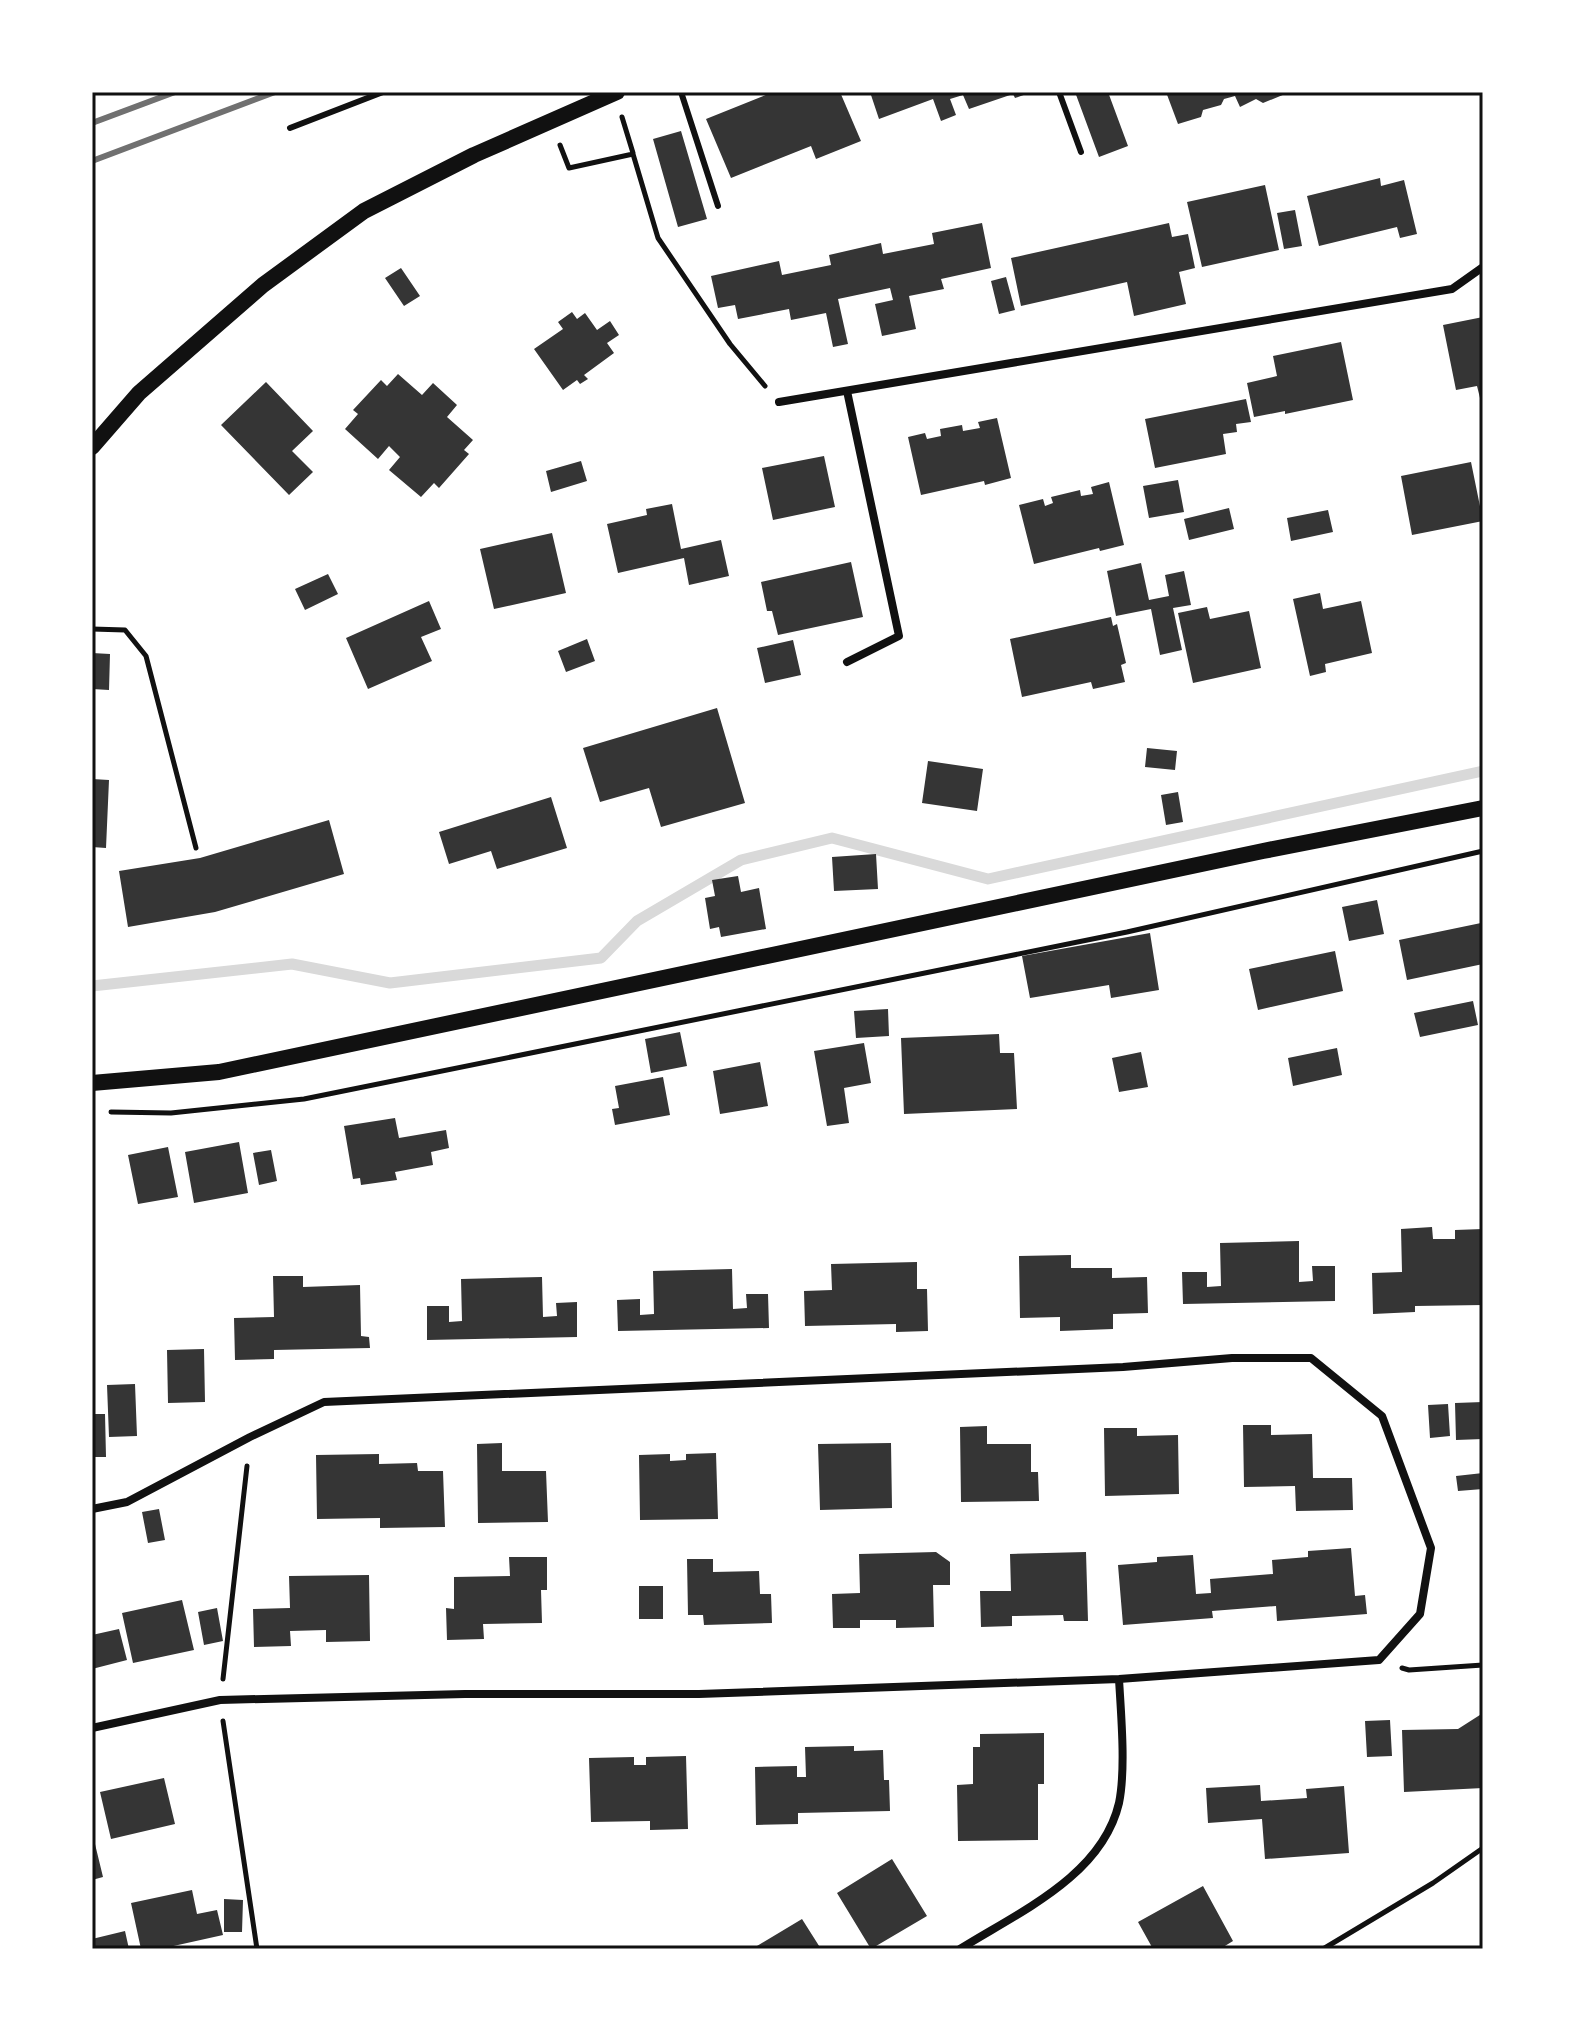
<svg xmlns="http://www.w3.org/2000/svg" width="1575" height="2041" font-family="'Crimson Pro',serif">
<rect width="100%" height="100%" fill="#fff"/>
<g fill="none" stroke-linecap="round" stroke-linejoin="round">
<path stroke="#d9d9d9" stroke-width="11" d="M92,986L292,964L390,983L601,958L637,921L741,860L832,838L988,879L1483,771"/>
</g>
<path fill="#353535" d="M773,92H840L861,141L816,159L811,146L731,178L706,119Z
M870,92H1032L1015,98L1013,94L969,109L963,95L950,99L956,115L941,121L933,99L879,119Z
M1075,92H1108L1128,146L1099,157Z
M1166,92H1290L1263,103L1256,99L1240,107L1235,96L1224,99L1221,105L1203,110L1201,117L1178,124Z
M681,131L707,219L678,227L653,139Z
M1380,178L1381,186L1404,180L1417,234L1400,238L1397,227L1319,246L1307,196Z
M1265,185L1279,250L1202,267L1187,202Z
M1295,210L1302,246L1284,249L1277,213Z
M982,223L991,268L941,279L944,289L909,296L916,329L882,336L875,304L893,300L890,288L838,299L848,344L833,347L826,313L791,320L789,309L738,319L735,305L718,308L711,276L779,261L782,275L831,265L829,255L881,243L883,254L934,244L932,233Z
M1169,223L1172,237L1188,234L1195,268L1179,272L1186,304L1134,316L1127,282L1021,306L1011,258Z
M401,268L420,296L404,306L385,278Z
M1006,277L1015,310L999,314L991,281Z
M572,312L577,319L585,313L597,330L610,321L619,335L607,343L614,353L584,375L588,379L580,384L577,380L563,390L534,349L563,329L558,322Z
M1483,317V406H1482L1477,386L1456,390L1443,325Z
M1341,342L1353,400L1285,414V411L1254,417L1247,383L1277,376L1273,356Z
M398,374L422,395L433,383L457,405L447,417L473,440L464,450L469,454L439,488L434,483L421,497L389,470L400,457L389,446L378,459L345,429L358,414L353,410L381,380L387,386Z
M266,382L313,431L292,451L313,472L289,495L221,425Z
M1246,399L1251,422L1236,424L1237,432L1223,434L1226,454L1155,468L1145,419Z
M997,418L1011,478L985,485L984,481L921,495L908,437L925,433L927,439L941,436L940,429L962,425L963,431L980,428L978,422Z
M824,456L835,507L773,520L762,468Z
M581,461L587,481L551,492L546,471Z
M1471,462L1483,521L1412,535L1401,476Z
M1178,480L1184,512L1149,518L1143,486Z
M1109,482L1124,545L1100,551L1099,548L1034,564L1019,505L1043,499L1045,506L1053,503L1051,497L1080,490L1081,496L1093,494L1091,487Z
M672,504L681,549L721,540L729,576L689,585L684,558L618,573L607,524L647,515L646,509Z
M1229,508L1234,529L1189,540L1184,519Z
M1328,510L1333,532L1291,541L1287,518Z
M552,533L566,593L494,609L480,549Z
M851,562L863,617L778,635L772,611H767L761,582Z
M1141,563L1149,600L1169,596L1165,575L1184,571L1191,605L1173,608L1182,650L1160,655L1151,609L1116,616L1107,571Z
M328,574L338,594L305,610L295,589Z
M1320,593L1323,609L1361,601L1372,653L1325,664L1326,672L1310,676L1293,599Z
M429,601L441,629L421,637L432,661L368,689L346,638Z
M1207,607L1210,619L1249,611L1261,668L1193,683L1178,613Z
M1111,617L1113,626L1117,624L1126,663L1121,665L1125,682L1093,689L1091,682L1022,697L1010,639Z
M587,639L595,661L566,672L558,651Z
M793,640L801,675L765,683L757,648Z
M92,653L110,654L109,690L92,689Z
M717,708L745,803L661,827L649,788L600,802L583,748Z
M1147,748L1177,751L1175,770L1145,767Z
M928,761L983,769L977,811L922,803Z
M92,779L109,780L106,848L92,847Z
M1178,792L1183,822L1166,825L1161,795Z
M551,797L567,848L497,869L491,851L449,864L439,832Z
M329,820L344,874L215,912L128,927L119,871L200,858Z
M876,854L878,889L834,891L832,857Z
M738,876L741,892L759,888L766,929L721,937L719,927L710,929L705,898L715,896L712,880Z
M1377,900L1384,934L1349,941L1342,907Z
M1481,923L1483,964L1407,980L1399,940Z
M1150,933L1159,990L1111,998L1109,985L1030,998L1022,956Z
M1335,951L1343,991L1258,1010L1249,969Z
M1473,1001L1478,1025L1420,1037L1414,1013Z
M888,1009L889,1036L856,1038L854,1011Z
M680,1032L687,1066L651,1073L645,1039Z
M999,1034L1000,1053H1014L1017,1109L904,1114L901,1038Z
M864,1043L871,1083L844,1088L849,1123L827,1126L814,1051Z
M1337,1048L1342,1075L1293,1086L1288,1058Z
M1141,1052L1148,1087L1119,1092L1112,1058Z
M760,1062L768,1106L720,1114L713,1071Z
M663,1077L670,1115L615,1125L612,1109L619,1108L615,1086Z
M395,1118L399,1138L446,1130L449,1148L431,1152L433,1165L395,1172L397,1180L361,1185L360,1178L353,1179L344,1126Z
M239,1142L248,1193L194,1203L185,1152Z
M168,1147L178,1197L138,1204L128,1155Z
M271,1150L277,1181L259,1185L253,1153Z
M1432,1227L1433,1239H1455V1230L1483,1229V1305L1415,1306V1312L1373,1314L1372,1273L1402,1272L1401,1229Z
M1299,1241V1282L1313,1281L1312,1266H1335V1301L1183,1304L1182,1272H1207V1287L1221,1286L1220,1243Z
M1071,1255V1268H1112V1278L1147,1277L1148,1313L1113,1314V1329L1060,1331V1317L1020,1318L1019,1256Z
M917,1262V1289H927L928,1331L896,1332V1324L805,1326L804,1291L832,1290L831,1264Z
M732,1269L733,1309L747,1308L746,1294H768L769,1328L618,1331L617,1300L640,1299V1315L654,1314L653,1271Z
M273,1276H303V1287L360,1285L361,1336L369,1337L370,1348L274,1350V1359L235,1360L234,1318L274,1317Z
M542,1277L543,1317L557,1316L556,1303L577,1302V1337L427,1340V1306H449V1322L462,1321L461,1279Z
M204,1349L205,1402L168,1403L167,1350Z
M135,1384L137,1436L109,1437L107,1385Z
M1483,1402V1439L1456,1440L1455,1403Z
M1448,1404L1450,1436L1430,1438L1428,1405Z
M92,1414H105L106,1457H92Z
M1243,1425H1271V1435L1312,1434L1313,1478H1352L1353,1510L1296,1511L1295,1486L1244,1487Z
M987,1426V1444H1031V1472H1038L1039,1501L961,1502L960,1427Z
M1104,1428H1137V1436L1178,1435L1179,1494L1105,1496Z
M502,1443V1471H546L548,1522L478,1523L477,1444Z
M891,1443L892,1508L820,1510L818,1444Z
M716,1453L718,1519L640,1520L639,1455L670,1454V1461L686,1460V1454Z
M379,1454V1464L417,1463L418,1471H443L445,1527L380,1528V1518L317,1519L316,1455Z
M1483,1473V1489L1458,1491L1456,1476Z
M159,1509L165,1540L148,1543L142,1512Z
M1351,1548L1355,1596L1365,1595L1367,1614L1277,1621L1276,1606L1212,1611L1213,1618L1123,1625L1118,1565L1157,1562V1557L1193,1555L1196,1594L1211,1593L1210,1579L1273,1574L1272,1560L1308,1557V1551Z
M936,1552L950,1562V1585H933L934,1627L896,1628V1620H860V1628H833L832,1594L860,1593L859,1554Z
M1086,1552L1088,1621H1064L1063,1615L1012,1616V1626L981,1627L980,1591H1011L1010,1554Z
M509,1557H547V1590H541L542,1623L483,1624L484,1639L447,1640L446,1608L454,1609V1577L510,1576Z
M687,1559H713V1572L759,1571L760,1594H771L772,1623L704,1625L703,1615H688Z
M369,1575L370,1641L326,1642V1630L290,1631L291,1646L254,1647L253,1609L290,1608L289,1576Z
M639,1586H663V1619H639Z
M182,1600L194,1650L133,1663L122,1613Z
M217,1608L223,1641L204,1645L198,1612Z
M119,1629L127,1660L92,1669V1635Z
M1483,1713V1788L1404,1792L1402,1730L1458,1729Z
M1390,1720L1392,1756L1367,1757L1365,1721Z
M1044,1733V1784H1038V1840L958,1841L957,1785L973,1784V1747H980V1734Z
M854,1746V1751L883,1750L884,1780H889L890,1811L798,1813V1824L756,1825L755,1767L797,1766V1777H806L805,1747Z
M686,1756L688,1829L650,1830V1821L591,1822L589,1758L634,1757V1765H646V1757Z
M164,1778L175,1824L111,1839L100,1792Z
M1260,1785L1261,1801L1307,1798L1306,1789L1344,1786L1349,1853L1265,1859L1262,1819L1208,1823L1206,1788Z
M92,1844H95L103,1877L92,1880Z
M892,1859L927,1916L871,1949L837,1893Z
M1203,1886L1233,1941L1220,1949H1153L1138,1922Z
M192,1890L197,1914L217,1910L223,1935L160,1949H141L131,1903Z
M224,1899L243,1900L242,1932H224Z
M802,1919L821,1949H752Z
M125,1931L129,1949H92V1939Z"/>
<g fill="none" stroke-linecap="round" stroke-linejoin="round">
<path stroke="#111" stroke-width="5" d="M622,117L633,153
M560,145L569,168L633,154L658,238L730,344L765,386
M92,629L125,630L146,656L196,848
M111,1112L171,1113L304,1099L1127,932L1483,851
M1402,1668L1409,1670L1483,1665
M223,1679L247,1466
M223,1721L257,1949
M1323,1949L1433,1883L1483,1848"/>
<path stroke="#111" stroke-width="6" d="M681,92L718,206
M1059,92L1081,152
M290,128L383,92"/>
<path stroke="#111" stroke-width="8" d="M847,391L899,636L847,662
M779,402L1452,289L1483,267
M92,1509L127,1502L250,1437L324,1402L1123,1367L1232,1358H1311L1382,1416L1431,1548L1420,1614L1379,1660L1119,1679L699,1694H465L220,1700L92,1728
M960,1949C1019,1912 1102,1876 1119,1803C1126,1769 1121,1714 1119,1679"/>
<path stroke="#111" stroke-width="16" d="M92,447L139,393L263,285L364,211L474,155L617,92
M92,1083L219,1072L1263,851L1483,808"/>
<path stroke="#707070" stroke-width="6" d="M92,123L175,92
M92,161L275,92"/>
</g>
<rect width="1575" height="2041" fill="none" stroke="#ffffff" stroke-width="188"/>
<rect x="94" y="94" width="1387" height="1853" fill="none" stroke="#111" stroke-width="3"/>
</svg>
